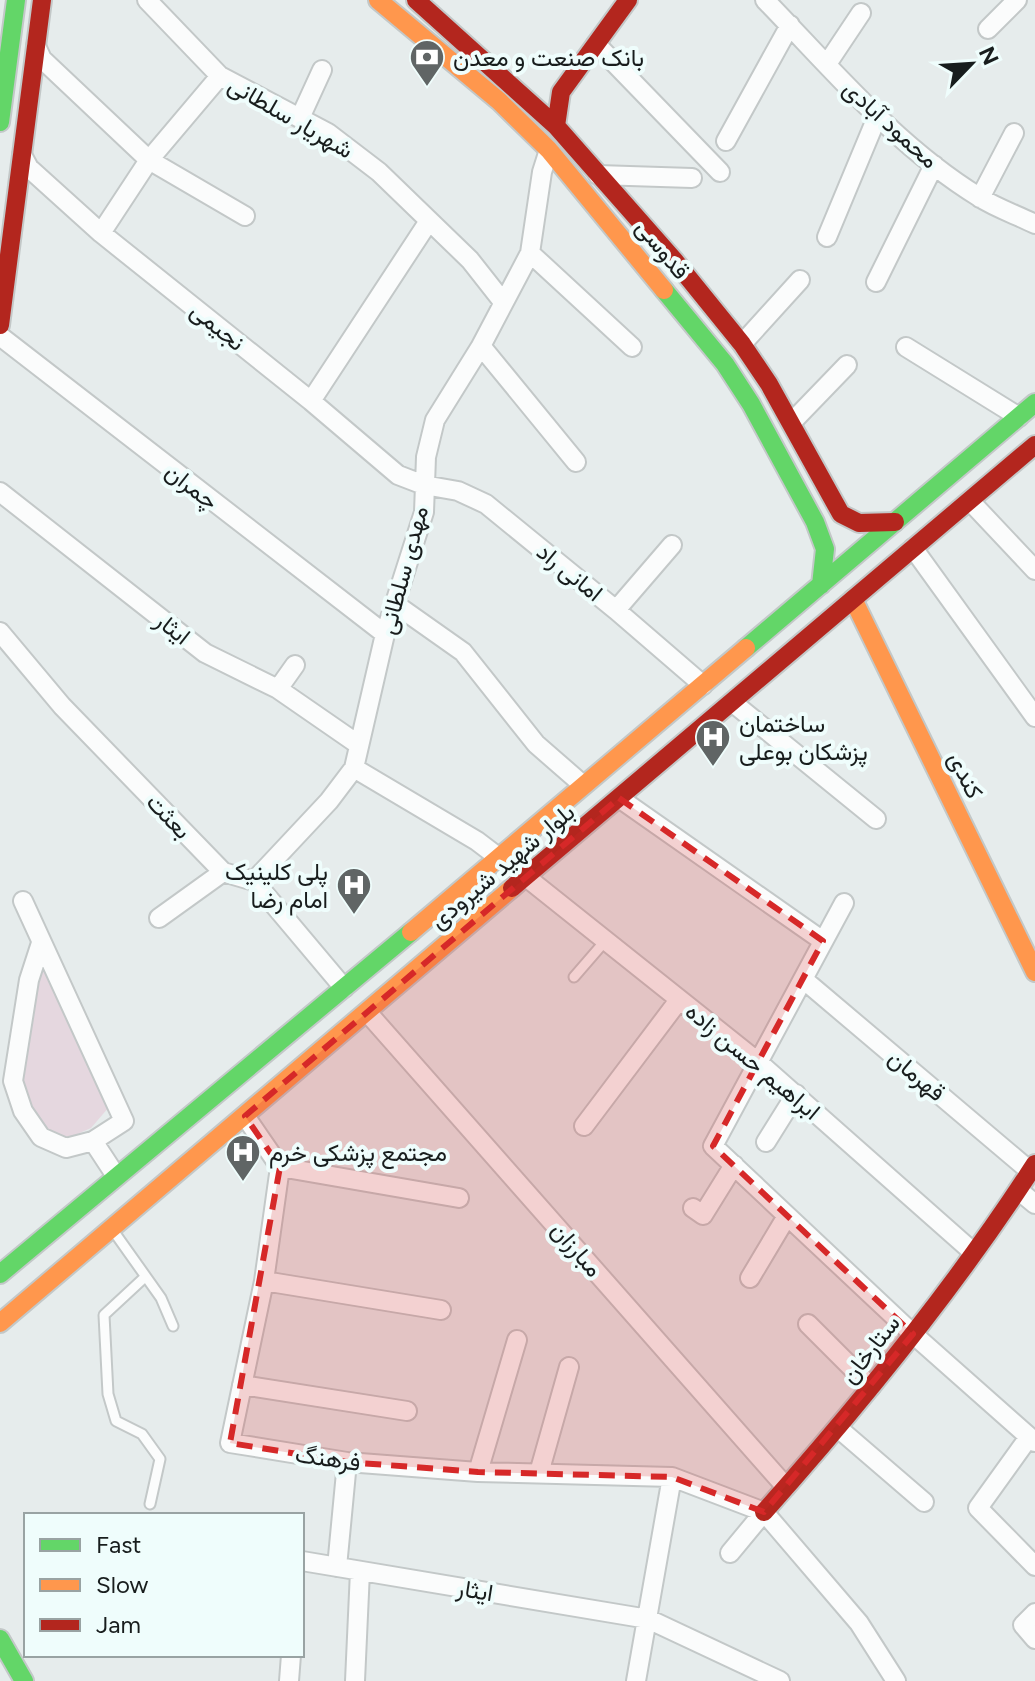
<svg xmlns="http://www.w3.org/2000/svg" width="1035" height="1681" font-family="Figtree,Vazirmatn,sans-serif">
<rect width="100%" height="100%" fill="#e6ecec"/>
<path fill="#e5d7df" d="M42,959L109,1107L91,1128L66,1139L45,1130L30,1109L23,1080Z"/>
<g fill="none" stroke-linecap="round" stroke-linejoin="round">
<g stroke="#c3c8c8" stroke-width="13">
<path id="lane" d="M574,977L606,940
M112,1229L161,1298L173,1326
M145,1277L104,1315L108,1394L116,1421L142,1434L160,1459L150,1504"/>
</g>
<g stroke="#c3c8c8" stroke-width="22">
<path id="street" d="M147,0L220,76L328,133L379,172L470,260L503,302
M765,0C832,69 896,146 979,197C996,208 1017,215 1035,224
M988,29L1017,0
M596,44L720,172
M36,46L42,59L149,160L245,216
M827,64L861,13
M300,118L322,70
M726,141L790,25
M22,155L29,168L101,233L311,401L398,475L424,485L458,491L486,504L616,610L703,685
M598,175L692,178
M980,198L1014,133
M101,233L149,160L220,76
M827,237L877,117
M530,253L632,347
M876,282L934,165
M0,336L385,634
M742,344L800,280
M481,346L576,462
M906,347L1019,417
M311,401L429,221
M791,423L847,365
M0,492L205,653L278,689L359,745
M970,501L1035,570
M913,548L1035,717
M395,604L463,652L536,744L583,785
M616,610L672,545
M0,632L62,706L223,872L254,881L344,988
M278,689L295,665
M732,702L876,819
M354,768L477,841L498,857
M619,798L823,941
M526,877L758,1062L974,1253
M254,881L329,801L354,768L385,634L424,512L426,457L435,420L481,346L530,253L542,172L549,150
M23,901L124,1121L93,1141L66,1148L41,1137L23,1111L13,1081L29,980L41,943
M844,903L713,1146L913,1334L1035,1442
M159,918L223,872
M803,979L1030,1171
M367,1012L786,1487
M245,1116L280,1167L264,1281L230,1443L347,1462L478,1472L672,1477L764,1512L859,1623L896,1681
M584,1126L679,1000
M93,1141L116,1176
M766,1142L796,1094
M280,1167L459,1198
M1018,1190L1035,1204
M693,1208L703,1215L734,1165
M750,1278L787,1216
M264,1281L441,1310
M808,1324L871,1387
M242,1385L407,1411
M838,1428L924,1502
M1029,1437L978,1508L1035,1566
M478,1472L517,1340
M539,1473L569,1367
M730,1553L764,1512
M302,1561L648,1619L780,1681
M337,1567L347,1462
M1035,1613L1023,1625L1035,1639
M289,1681L291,1655
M355,1681L360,1571
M636,1681L672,1477"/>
</g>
<g stroke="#c3c8c8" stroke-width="22">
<path id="fast" d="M0,122L16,0
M664,290L725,364L751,404L815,522L825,549L821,585
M746,648L1035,403
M0,1274L411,932
M0,1639L24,1681"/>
</g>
<g stroke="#c3c8c8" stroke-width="22">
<path id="slow" d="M378,0L499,101L549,150L664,290
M853,599L1035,972
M411,932L746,648
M0,1323L512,888"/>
</g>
<g stroke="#c3c8c8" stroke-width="22">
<path id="jam" d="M416,0L556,126L674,260L742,344L769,384L841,514L859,523L895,522
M556,126L561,92L628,0
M0,325L42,0
M512,888L1035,445
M764,1512C862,1402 955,1288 1035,1164"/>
</g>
<use href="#lane" stroke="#fbfcfc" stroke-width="9"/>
<use href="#street" stroke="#fbfcfc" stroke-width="18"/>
<use href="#fast" stroke="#63d668" stroke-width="18"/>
<use href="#slow" stroke="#ff974d" stroke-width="18"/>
<use href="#jam" stroke="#b3261e" stroke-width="18"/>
</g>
<path fill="#d62828" fill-opacity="0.2" stroke="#d62828" stroke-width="6" stroke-dasharray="16 10" stroke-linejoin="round" d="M619,798L823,941L713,1146L913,1334L764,1512L672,1477L478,1472L347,1462L230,1443L280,1167L245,1116Z"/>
<defs>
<g id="bank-pin" transform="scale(1.8)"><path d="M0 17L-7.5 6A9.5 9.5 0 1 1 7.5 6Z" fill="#606565" stroke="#effdfc"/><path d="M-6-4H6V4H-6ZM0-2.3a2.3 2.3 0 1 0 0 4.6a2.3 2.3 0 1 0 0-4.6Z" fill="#fff"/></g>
<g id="hospital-pin" transform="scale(1.8)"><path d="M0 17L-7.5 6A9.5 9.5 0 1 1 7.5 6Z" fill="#606565" stroke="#effdfc"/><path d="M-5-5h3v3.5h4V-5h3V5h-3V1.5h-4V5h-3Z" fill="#fff"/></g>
</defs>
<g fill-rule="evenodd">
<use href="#bank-pin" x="427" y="57"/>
<use href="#hospital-pin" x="713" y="737"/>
<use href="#hospital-pin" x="354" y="885"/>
<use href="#hospital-pin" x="243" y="1152"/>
</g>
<g text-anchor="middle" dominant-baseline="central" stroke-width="8" stroke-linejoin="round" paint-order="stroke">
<g font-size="24" fill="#181d1d" stroke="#effdfc" text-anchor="start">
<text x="453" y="57">بانک صنعت و معدن</text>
<text x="739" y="723">ساختمان<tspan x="739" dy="28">پزشکان بوعلی</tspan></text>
<text x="328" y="871" text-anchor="end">پلی کلینیک<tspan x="328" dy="28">امام رضا</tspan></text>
<text x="269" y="1152">مجتمع پزشکی خرم</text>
</g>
<g font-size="24" fill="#181d1d" stroke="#effdfc">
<text transform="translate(291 117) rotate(30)">شهریار سلطانی</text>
<text transform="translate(891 124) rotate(42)">محمود آبادی</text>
<text transform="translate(663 249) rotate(51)">قدوسی</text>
<text transform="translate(218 326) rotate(39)">نجیمی</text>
<text transform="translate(192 486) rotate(38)">چمران</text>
<text transform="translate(403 570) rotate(-75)">مهدی سلطانی</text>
<text transform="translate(570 572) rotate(39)">امانی راد</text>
<text transform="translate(173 628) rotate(38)">ایثار</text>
<text transform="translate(966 775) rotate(64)">کندی</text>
<text transform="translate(169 816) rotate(46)">بعثت</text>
<text transform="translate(502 866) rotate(-40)">بلوار شهید شیرودی</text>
<text transform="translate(753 1061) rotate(40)">ابراهیم حسن زاده</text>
<text transform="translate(917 1075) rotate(40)">قهرمان</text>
<text transform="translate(577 1249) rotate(49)">مبارزان</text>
<text transform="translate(870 1349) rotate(-52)">ستارخان</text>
<text transform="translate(328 1458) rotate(8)">فرهنگ</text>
<text transform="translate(475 1590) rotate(9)">ایثار</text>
</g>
</g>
<rect x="24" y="1513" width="280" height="144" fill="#effdfc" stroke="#99a3a3" stroke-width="2"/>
<rect x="40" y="1539" width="40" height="12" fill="#63d668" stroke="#99a3a3" stroke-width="2"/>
<text x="96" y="1553" font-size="24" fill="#181d1d">Fast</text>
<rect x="40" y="1579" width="40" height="12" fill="#ff974d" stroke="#99a3a3" stroke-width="2"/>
<text x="96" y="1593" font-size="24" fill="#181d1d">Slow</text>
<rect x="40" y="1619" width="40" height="12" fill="#b3261e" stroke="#99a3a3" stroke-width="2"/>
<text x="96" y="1633" font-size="24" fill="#181d1d">Jam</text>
<g transform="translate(971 64) rotate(65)" stroke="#effdfc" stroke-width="6" paint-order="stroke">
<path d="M0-6L14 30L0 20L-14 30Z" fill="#181d1d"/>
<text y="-12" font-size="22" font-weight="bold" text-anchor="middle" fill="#181d1d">N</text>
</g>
</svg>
